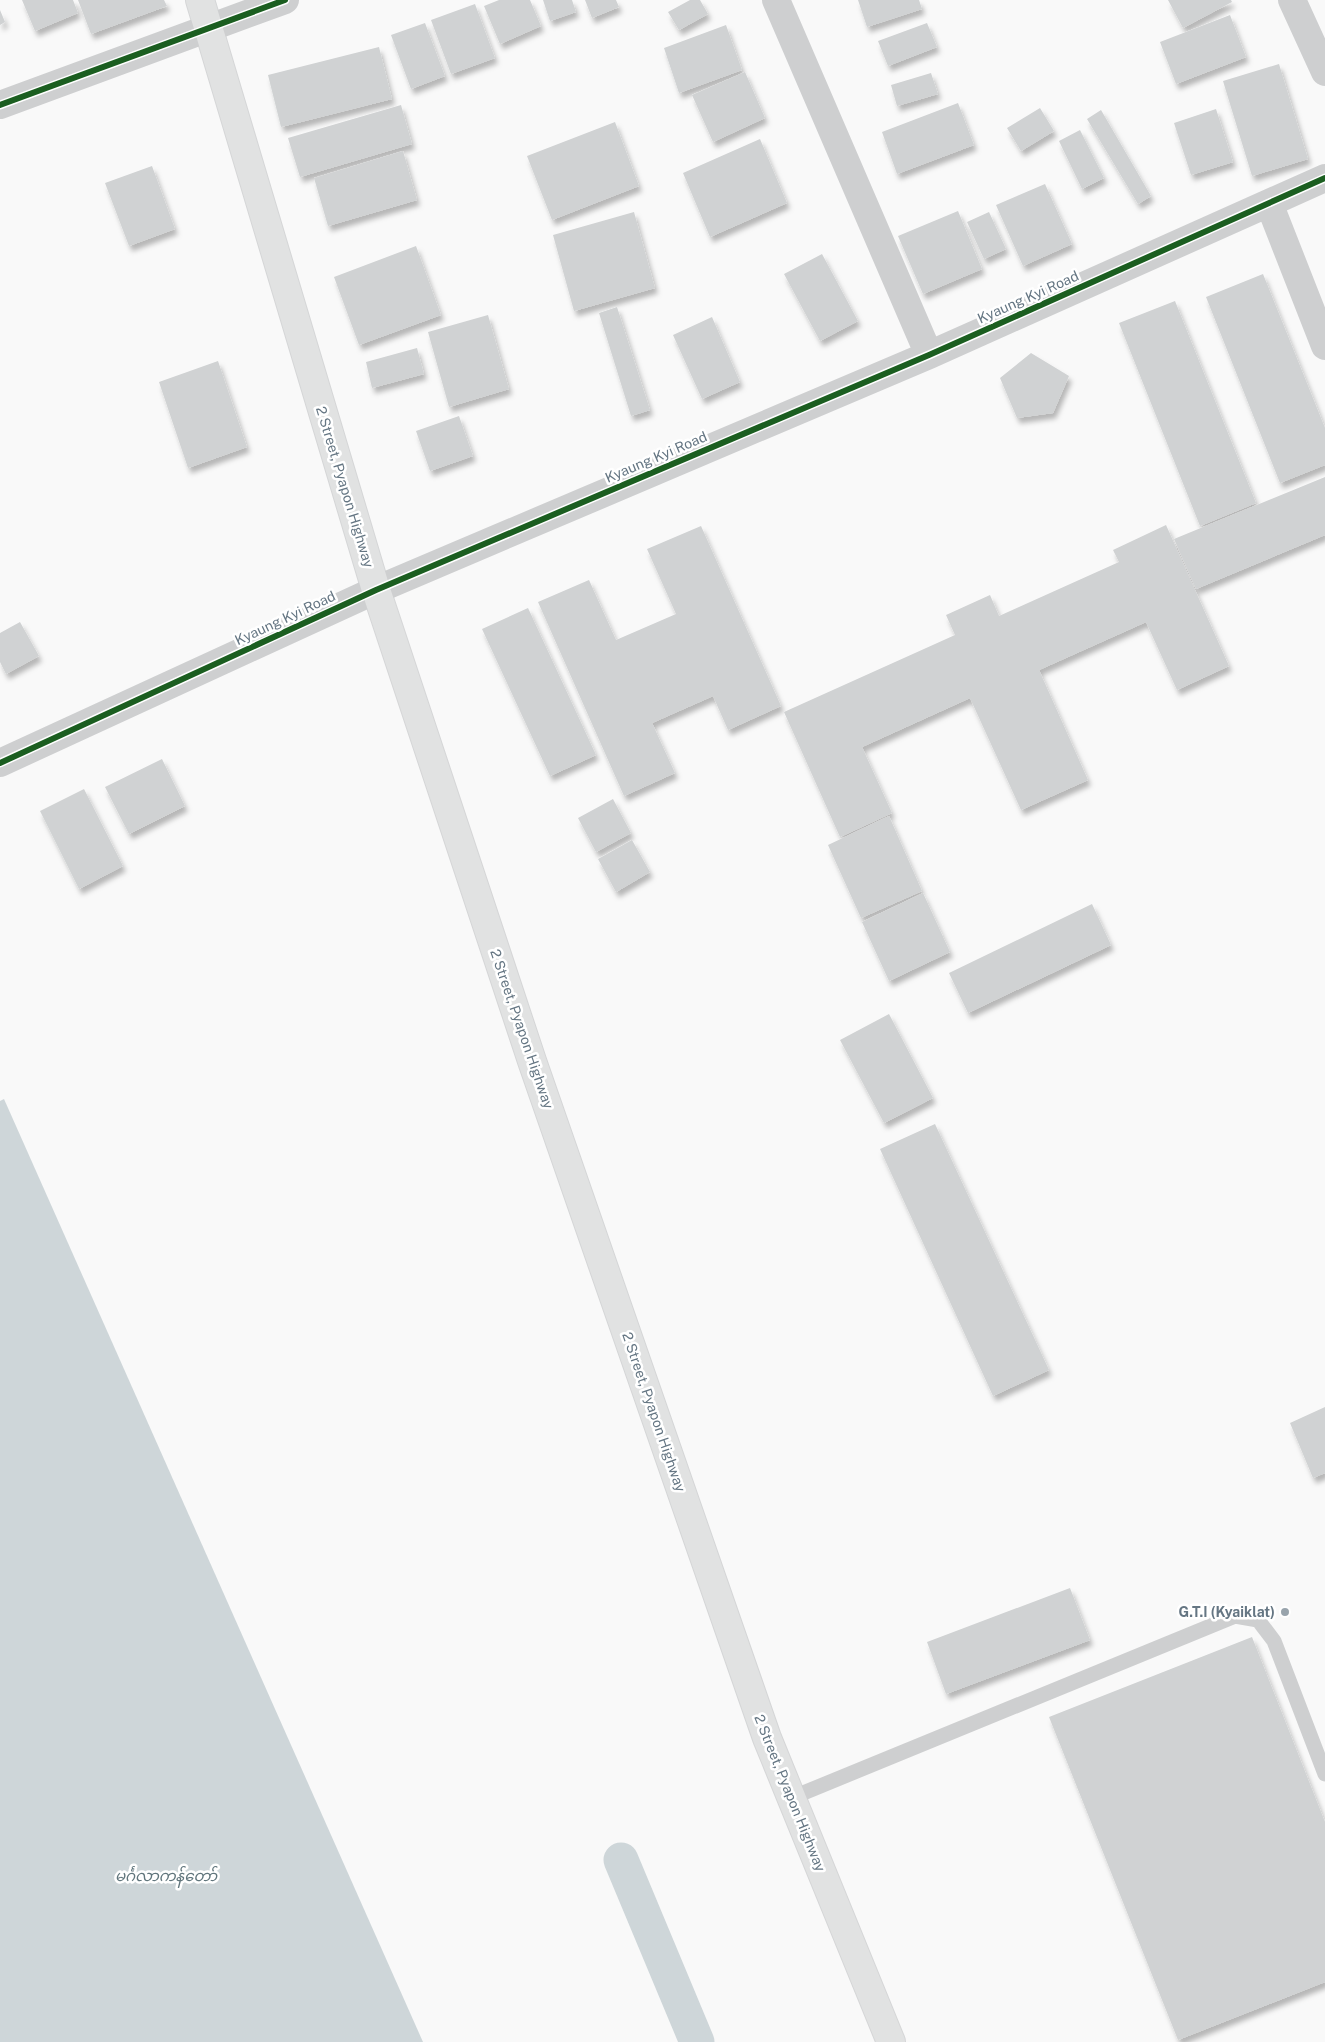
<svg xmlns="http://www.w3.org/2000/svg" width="1325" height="2042" font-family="'Public Sans','Noto Sans Myanmar',sans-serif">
<defs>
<filter id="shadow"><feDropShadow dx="3" dy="5.5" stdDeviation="2.5" flood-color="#0004"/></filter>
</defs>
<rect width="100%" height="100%" fill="#f9f9f9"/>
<path fill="#ced6d9" d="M4,1099L423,2042H0V1101Z"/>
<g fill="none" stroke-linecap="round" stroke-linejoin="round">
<path stroke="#ced6d9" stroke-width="35" d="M621,1860L697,2042"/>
</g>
<path fill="#d0d2d3" filter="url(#shadow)" d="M22,0H73L78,13L35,31Z
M78,0H164L167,6L91,34Z
M499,0H530L541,26L500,44L484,6Z
M543,0H572L576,12L550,21Z
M585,0H616L619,7L592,18Z
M690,0H700L708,14L679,30L668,12Z
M858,0H919L922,9L867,27Z
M1168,0H1231L1232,2L1183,28Z
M475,4L495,58L451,74L431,20Z
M0,10L5,22L0,25Z
M1230,15L1246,57L1176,84L1160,42Z
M425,23L445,76L411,89L391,35Z
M927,23L937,47L888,66L878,41Z
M726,25L742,70L679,93L664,48Z
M379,47L392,99L281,127L268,75Z
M1279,64L1308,159L1252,176L1223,81Z
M745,72L765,118L713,142L692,95Z
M931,73L938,94L897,106L891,85Z
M958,103L974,145L897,174L882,132Z
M401,105L412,144L300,177L288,138Z
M1040,108L1054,131L1021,151L1007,128Z
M1216,109L1233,162L1191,175L1174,123Z
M1101,110L1151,196L1138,204L1087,119Z
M615,122L639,186L552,220L527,156Z
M1080,130L1104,178L1082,189L1059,141Z
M760,139L787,203L710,237L683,173Z
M403,151L417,200L328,226L314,178Z
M152,166L175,229L129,246L105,183Z
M1045,184L1072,244L1023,266L996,205Z
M958,211L982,269L923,294L898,236Z
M634,212L655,288L574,311L553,235Z
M989,212L1006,249L984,259L967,222Z
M416,246L441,315L359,345L334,277Z
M822,254L858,321L820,341L784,274Z
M1263,274L1325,428V465L1280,483L1206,297Z
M1175,301L1256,503L1200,526L1119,323Z
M617,307L650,410L631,416L599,313Z
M488,315L509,389L449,407L428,332Z
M712,317L740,382L702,399L673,335Z
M417,348L424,374L372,388L366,362Z
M1031,353L1069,376L1053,413L1017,418L1000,378Z
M218,361L247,447L188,468L159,382Z
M459,416L473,456L430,471L416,431Z
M1325,477V535L1196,589L1174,539Z
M1166,525L1229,666L1177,690L1146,622L1039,670L1088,780L1021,810L970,698L862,747L892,813L840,837L784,712L955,635L946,615L990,595L999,616L1119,562L1113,550Z
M701,526L781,706L728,730L713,696L652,723L675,773L624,796L538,602L589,580L616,640L676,614L647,549Z
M528,608L596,755L550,776L482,629Z
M20,622L39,656L6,674L0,662V633Z
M162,759L185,806L129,834L105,787Z
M84,789L123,866L79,889L40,811Z
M613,799L631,833L596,852L578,818Z
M889,816L922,891L861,918L828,845Z
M632,840L650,872L616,892L598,859Z
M923,893L950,952L889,981L862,922Z
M1092,904L1111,945L968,1013L949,973Z
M889,1014L933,1098L884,1123L840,1040Z
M935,1124L1049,1370L993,1396L880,1149Z
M1325,1407V1473L1313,1478L1290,1423Z
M1070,1588L1090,1640L946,1694L927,1642Z
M1252,1637L1325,1822V1982L1178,2040L1049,1717Z"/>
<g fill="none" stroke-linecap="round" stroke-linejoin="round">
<g stroke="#d5d6d7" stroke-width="30">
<path id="primary" d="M200,0L376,590L532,1061L767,1738L891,2042"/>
</g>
<path stroke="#cecfd0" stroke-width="15" d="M791,1798L1235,1616L1258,1620L1274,1641L1325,1774"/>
<path stroke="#cecfd0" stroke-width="28" d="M776,0L929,355
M1292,0L1325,72
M0,105L285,0
M1269,203L1325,346
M0,763L376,590L929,355L1325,178"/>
<use href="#primary" stroke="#e1e2e2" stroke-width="28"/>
<g stroke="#fff" stroke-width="9">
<path id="cycleway" d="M0,105L285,0
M0,763L376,590L929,355L1325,178"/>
</g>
<use href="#cycleway" stroke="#1b5e20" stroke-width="6"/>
</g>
<circle fill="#99a4ac" stroke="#fff" stroke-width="2" cx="1285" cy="1612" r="5"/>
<g text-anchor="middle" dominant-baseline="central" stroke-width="5" stroke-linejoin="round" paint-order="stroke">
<g font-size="14" fill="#657683" stroke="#fff">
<text transform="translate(1028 297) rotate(-24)">Kyaung Kyi Road</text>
<text transform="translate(656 457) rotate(-23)">Kyaung Kyi Road</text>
<text transform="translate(345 487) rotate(73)">2 Street, Pyapon Highway</text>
<text transform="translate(285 618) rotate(-25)">Kyaung Kyi Road</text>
<text transform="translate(522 1029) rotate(71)">2 Street, Pyapon Highway</text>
<text transform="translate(654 1412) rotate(71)">2 Street, Pyapon Highway</text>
<text transform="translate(790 1793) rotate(68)">2 Street, Pyapon Highway</text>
</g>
<g font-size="14" font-weight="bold" fill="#657683" stroke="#fff" text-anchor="end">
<text x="1275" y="1612">G.T.I (Kyaiklat)</text>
</g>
<g font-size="15" font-style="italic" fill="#60757c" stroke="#fff">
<text x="166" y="1875">မင်္ဂလာကန်တော်</text>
</g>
</g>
</svg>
